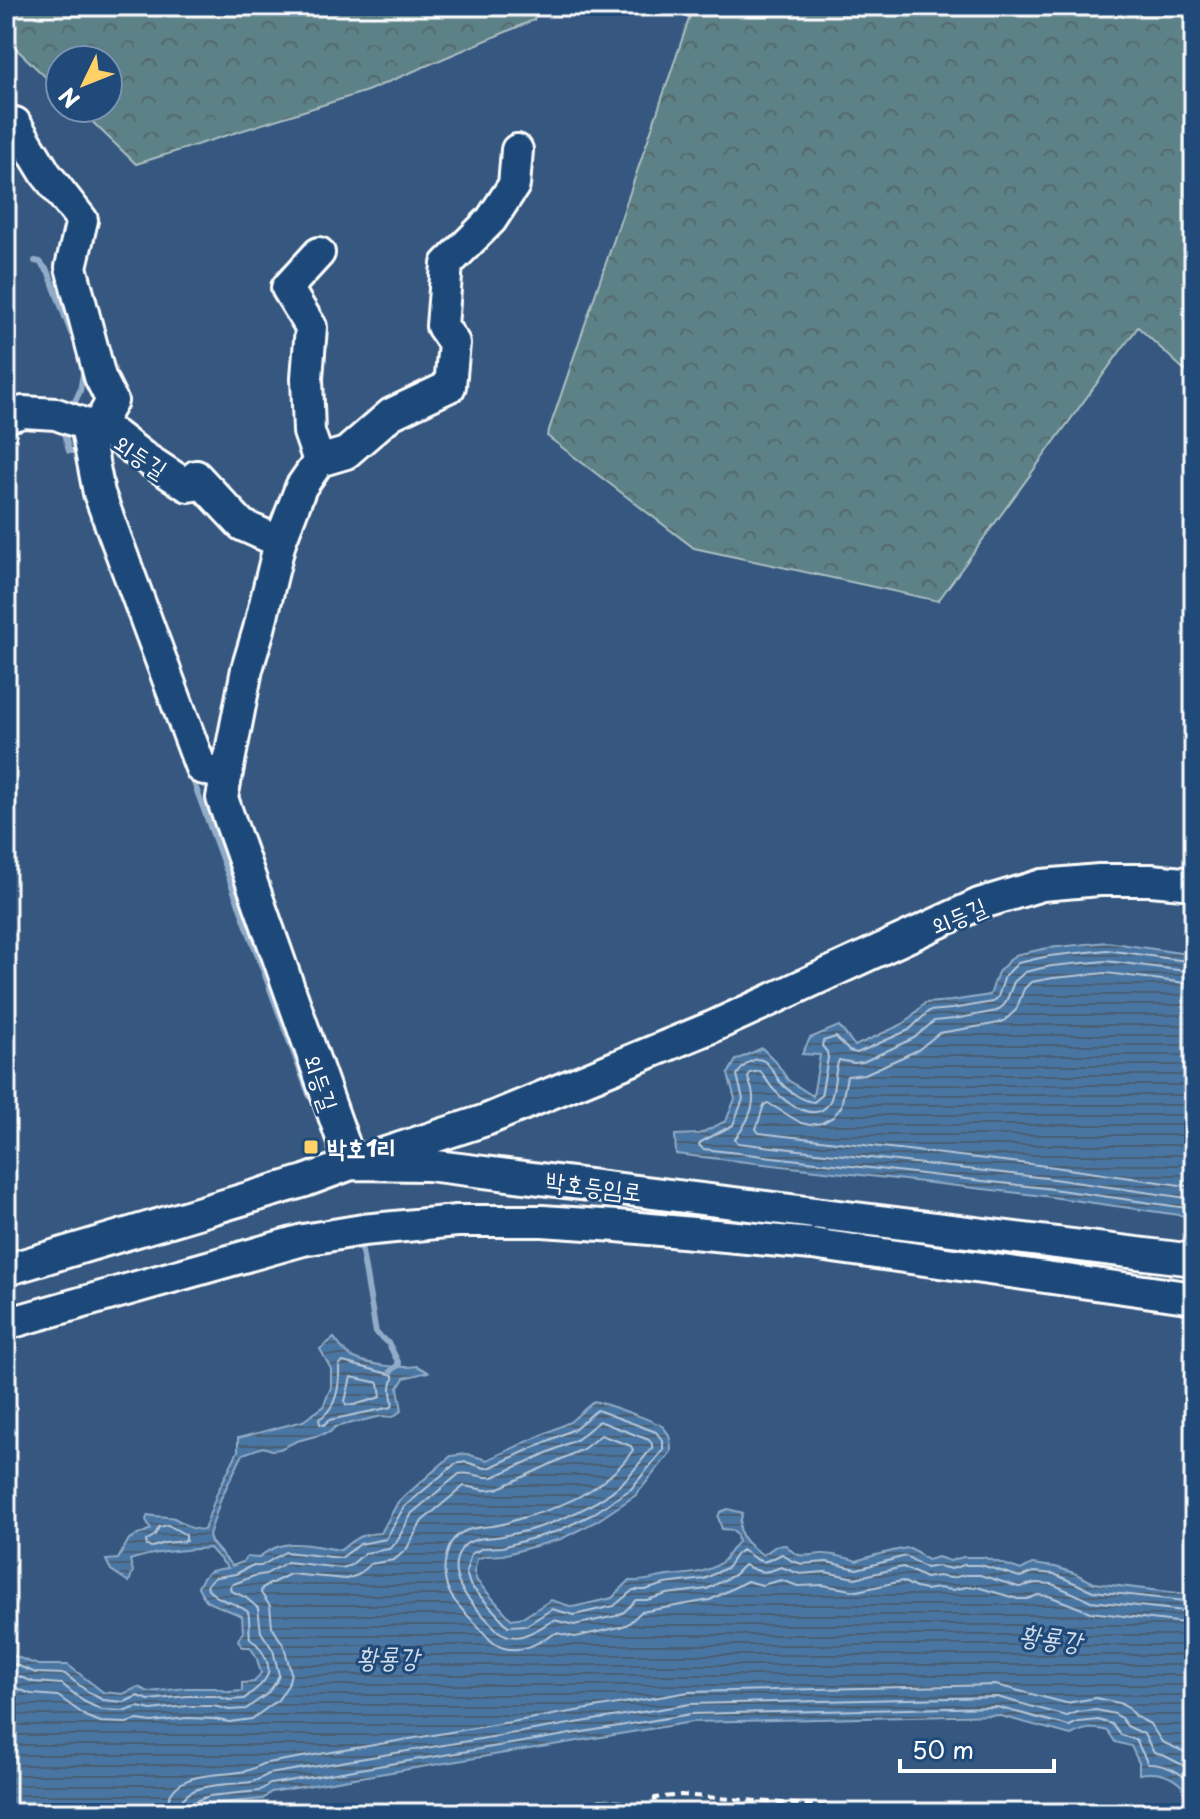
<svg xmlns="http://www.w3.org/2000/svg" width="1200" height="1819" font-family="'Playpen Sans','Poor Story',sans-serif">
<defs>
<pattern id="forest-crowns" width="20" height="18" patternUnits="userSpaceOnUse" patternTransform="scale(2)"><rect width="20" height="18" fill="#5b8187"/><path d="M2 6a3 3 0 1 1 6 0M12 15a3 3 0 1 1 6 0" fill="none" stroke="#54696c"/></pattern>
<pattern id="water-rules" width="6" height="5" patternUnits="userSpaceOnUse" patternTransform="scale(2)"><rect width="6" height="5" fill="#4875a3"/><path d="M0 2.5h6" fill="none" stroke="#4a5e73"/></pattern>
</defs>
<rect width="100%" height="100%" fill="#36577f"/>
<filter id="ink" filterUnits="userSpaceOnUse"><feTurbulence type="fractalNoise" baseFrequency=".0125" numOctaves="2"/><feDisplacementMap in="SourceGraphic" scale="16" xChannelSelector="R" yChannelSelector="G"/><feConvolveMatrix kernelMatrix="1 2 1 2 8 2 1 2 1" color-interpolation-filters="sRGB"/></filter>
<g filter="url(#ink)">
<path fill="url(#forest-crowns)" stroke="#adc0c3" stroke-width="2" d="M6,6H537L534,20L367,91L136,164L78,108H108V60H60V91L6,39Z
M691,6H1194V379L1138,327L938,601L694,548L547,436L689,19Z
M600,1799L622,1801L631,1807L645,1806L652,1813H575L586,1805Z"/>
<path fill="url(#water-rules)" stroke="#91acc8" stroke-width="2" d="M1107,942L1194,955V1217L1044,1196L676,1154L675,1135L699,1134L726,1121L735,1099L728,1074L736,1060L762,1048L776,1062L788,1080L813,1096L820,1055L802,1054L810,1038L839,1026L855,1046L905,1023L925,1003L951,1001L990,995L998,972L1015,955L1048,948Z
M334,1338C339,1344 345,1354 352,1357C368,1365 400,1369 417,1366L428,1372L404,1378L398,1388L402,1410L393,1417L382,1416L335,1427L330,1432L297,1441L280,1449L272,1450L263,1447L243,1454L221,1498L209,1535L211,1542L232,1566L243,1562L247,1557L258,1558C286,1535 308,1546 341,1550C356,1537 361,1534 381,1533L398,1502L451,1456L467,1454L487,1460L570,1422L594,1401C605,1404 657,1421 663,1427C671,1435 671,1443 671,1452L636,1495L597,1521L561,1539L503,1555L485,1556L477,1559L474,1572L477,1581L511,1619L524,1617L551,1600L573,1607L612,1598L629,1581C645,1582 653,1578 667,1576C686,1574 706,1574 722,1562C728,1557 731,1548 738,1542L737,1535L732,1530L722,1529L718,1517L720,1512L728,1509L743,1513C734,1535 746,1544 763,1555L776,1546L786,1545C789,1548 792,1552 796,1554C804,1558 815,1554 823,1554C831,1554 849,1558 857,1561C863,1558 906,1547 910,1548C916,1550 922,1557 927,1560L938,1557L950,1561L963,1557H983L1021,1570L1032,1564L1055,1567L1074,1573L1094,1583L1194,1595V1798C1177,1779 1165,1770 1139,1774V1763L1131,1746L1115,1742L1108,1731C1094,1727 1084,1728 1071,1735L997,1715L692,1722L271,1792L263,1799L210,1804L198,1809L175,1813H6V1653L38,1665H68L103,1692L123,1694L138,1687L149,1692L187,1688H215L229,1692L242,1691V1683L254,1682L261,1673L256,1656L250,1647H242L238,1640L243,1632L242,1616L206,1601L198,1587C206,1570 210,1570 228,1568L210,1548C183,1550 156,1551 130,1560L133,1571L129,1582L111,1570L106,1560L118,1559L129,1539L151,1529L146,1520L148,1515C156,1517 168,1516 174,1518C188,1525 187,1529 204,1530L217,1493L238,1451V1438L303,1421L323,1407L331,1387V1369L320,1349Z"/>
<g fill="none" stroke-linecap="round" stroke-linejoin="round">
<path stroke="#b6c8da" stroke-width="2" d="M1194,962L1107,950L1049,956L1018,963L1005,976L998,997L993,1002L952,1009L929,1011L909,1030L857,1053L849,1051L836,1037L823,1041L822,1046L827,1052L828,1058L821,1096L814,1102C803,1101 788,1091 780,1082C775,1075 771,1065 764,1061C754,1055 742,1067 737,1075L743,1099L733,1125L701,1142L699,1145L703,1149L1045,1188L1194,1209
M1194,972L1106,961L1051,966L1025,972L1014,982L1005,1004L997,1011L954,1019L934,1021L914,1038L863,1062L854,1063L839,1060C833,1073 836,1092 829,1103C816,1124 787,1104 775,1091C769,1085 765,1077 760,1071L750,1073L748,1078C750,1084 753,1091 753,1097C754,1111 743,1129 735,1139L738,1143L1046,1178L1194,1199
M1194,984L1106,973L1053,978L1031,982L1024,989L1016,1010L1004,1021L994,1024L939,1033L918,1050L865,1074L847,1076L841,1107L833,1117L822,1123L810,1125L801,1123L768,1103L764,1105L756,1129L759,1133L1047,1166L1194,1187
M343,1362L393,1375C394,1381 391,1382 391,1388C390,1395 394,1400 392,1407L329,1420L324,1425L320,1424L319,1419C337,1408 340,1386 339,1365Z
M351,1377L379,1383L381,1397L354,1405H346L345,1401Z
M168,1525L186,1535V1541L165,1543L152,1547L147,1546L146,1541L155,1535L159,1527Z
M6,1661L36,1673L65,1674L88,1692L103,1700L124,1702L138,1696L149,1700L187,1696H215L229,1700L244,1699C264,1682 279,1675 259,1647C257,1643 252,1642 250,1638C249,1636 250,1617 248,1612C235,1601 216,1602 207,1587L209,1582L216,1577L236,1574L251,1566H261L285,1552L341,1558L360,1544L386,1539L404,1507L455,1464L466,1462L485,1468L491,1467L574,1429L597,1410L656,1432L663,1441V1450L631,1489L593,1514L558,1531L502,1547L483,1548L471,1554L466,1572L470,1585L508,1626L527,1625L552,1609L574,1615L614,1606L633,1590H645L665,1584L704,1579L728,1567L736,1555L742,1550C764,1563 758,1566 782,1554L792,1561L802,1564L827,1562L857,1569L906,1556L926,1568L938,1566L951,1569L964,1565H981L1020,1577L1034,1572L1054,1574L1093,1591L1194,1602
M6,1672L34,1682L62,1684L83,1701L102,1710L125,1711L138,1707L151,1710L187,1706H214L229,1710L246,1709L267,1694L276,1682L279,1675L273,1650L261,1632L258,1608L245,1597L231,1591L230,1588L231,1585L254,1576L266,1574L287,1562L342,1568L351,1565L365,1553L389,1549L396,1543L412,1513L459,1474C471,1471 481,1479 493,1477L578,1439L599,1421L649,1440L652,1444V1448C643,1458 634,1471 624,1481C606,1499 579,1512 556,1521C539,1528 519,1533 502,1536C489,1539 472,1536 462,1548C440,1580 479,1610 498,1631C518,1645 536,1630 554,1620L574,1625L616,1616L624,1612L636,1600H647L667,1594L707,1589L734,1575L744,1565C761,1573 764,1574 781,1567L800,1574L825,1572L855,1578L903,1567L926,1578L938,1576L951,1578L965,1575H980L1019,1587L1036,1583L1052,1584L1091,1601L1194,1612
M6,1684L31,1694L58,1696L87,1717L101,1722L126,1723L138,1720L152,1722L187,1718L213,1719L229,1722L252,1719L278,1700L288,1685L291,1673L284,1646L272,1627L270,1606L261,1593L262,1588L290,1574L346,1579L358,1575L370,1564L394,1560L406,1550L422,1521L464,1486L485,1490L497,1489L583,1449L601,1435L631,1446L633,1450C608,1488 564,1507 522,1518C514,1520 506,1524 498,1525C482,1528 465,1526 453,1540C449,1545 448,1551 446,1557C439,1589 456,1604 477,1625C485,1634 492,1645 504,1648C524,1653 540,1642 556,1633L575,1637L620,1627L628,1624L641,1612L710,1600L747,1581L762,1585L781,1580L798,1586L823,1585L857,1591L902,1581L916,1588L926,1590L938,1588L952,1590L967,1587H977L1018,1599H1027L1038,1595L1049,1596L1090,1612L1194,1624
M166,1813C168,1766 219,1779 249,1770C255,1768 260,1764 267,1763L689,1692L996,1685L1066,1703L1096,1698L1119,1703L1127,1707L1135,1716L1150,1724L1162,1742L1194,1756
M178,1813C180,1780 227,1786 251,1782C257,1781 262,1777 269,1774L690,1704L997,1697L1067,1716L1078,1712L1096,1710L1115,1714L1121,1718L1127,1726L1144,1734L1154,1753L1165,1756L1194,1771
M188,1813L192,1803L209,1796L259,1791L270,1784L691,1714L997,1707L1069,1726L1079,1722L1098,1720L1112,1724L1121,1735L1136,1740L1148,1764C1166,1764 1182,1773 1194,1786"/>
<path stroke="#91acc8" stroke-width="6" d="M35,261L40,262L49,273L71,333L78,339
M71,410L80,391L84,368
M62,426L69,451H79L80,456
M190,772L310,1097
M360,1240L376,1333L389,1344L399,1364L391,1371"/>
<g stroke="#fff" stroke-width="36">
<path id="minor" d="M15,123L46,174L82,220L71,267L100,377L112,401L96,429
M517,150L514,185L491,220L447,264L442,326L454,343L450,386L391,414L346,453L319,461L301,487L280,542L259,629L247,669L222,798L351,1164L486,1120L712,1027L979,904L1042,885L1099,880H1151L1194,884
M319,253L287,288L311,327L307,378L309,432L319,461
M6,417L23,412L56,414L115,435L142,456L188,486L195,485L196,476L242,525L280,542
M86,425L99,493L201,768L226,775
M6,1270L305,1181L351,1164L428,1165L1194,1260
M6,1324L303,1240L363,1230L457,1221H542L617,1226L812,1244L1194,1298"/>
</g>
<path stroke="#fff" stroke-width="4" stroke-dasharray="8 6" stroke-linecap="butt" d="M660,1813L654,1808L655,1798L681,1795L833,1807L855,1812"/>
<use href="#minor" stroke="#1f4a7a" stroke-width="30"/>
</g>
</g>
<rect fill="#ffd166" stroke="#1f4a7a" stroke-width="3" x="303" y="1139" width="16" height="16" rx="4"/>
<g text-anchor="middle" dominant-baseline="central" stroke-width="6" stroke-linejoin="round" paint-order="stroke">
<g font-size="24" fill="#fff" stroke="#1f4a7a">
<text transform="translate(141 455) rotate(33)">외등길</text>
<text transform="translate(958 915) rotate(-23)">외등길</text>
<text transform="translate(322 1082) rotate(71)">외등길</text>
<text transform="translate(594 1185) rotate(7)">박호등임로</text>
</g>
<g font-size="24" font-weight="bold" fill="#fff" stroke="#1f4a7a" text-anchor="start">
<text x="327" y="1147">박호1리</text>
</g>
<g font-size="26" font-style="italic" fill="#d1dce8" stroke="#1f4a7a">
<text transform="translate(1051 1637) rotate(7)">황룡강</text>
<text x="388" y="1656">황룡강</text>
</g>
</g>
<rect width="1200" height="1819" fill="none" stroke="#1f4a7a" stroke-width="32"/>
<rect x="16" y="16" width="1168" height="1787" fill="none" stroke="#fff" stroke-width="3" filter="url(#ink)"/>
<g transform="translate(84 84) rotate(227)"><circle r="38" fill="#1f4a7a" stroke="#7992af" stroke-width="2"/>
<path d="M0-6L14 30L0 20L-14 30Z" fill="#ffd166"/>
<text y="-12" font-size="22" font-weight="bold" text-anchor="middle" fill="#ffffff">N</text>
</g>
<path d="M900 1759v12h154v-12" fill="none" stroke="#ffffff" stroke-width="4"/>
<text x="912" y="1759" font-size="24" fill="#ffffff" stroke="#1f4a7a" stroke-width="6" paint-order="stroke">50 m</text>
</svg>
